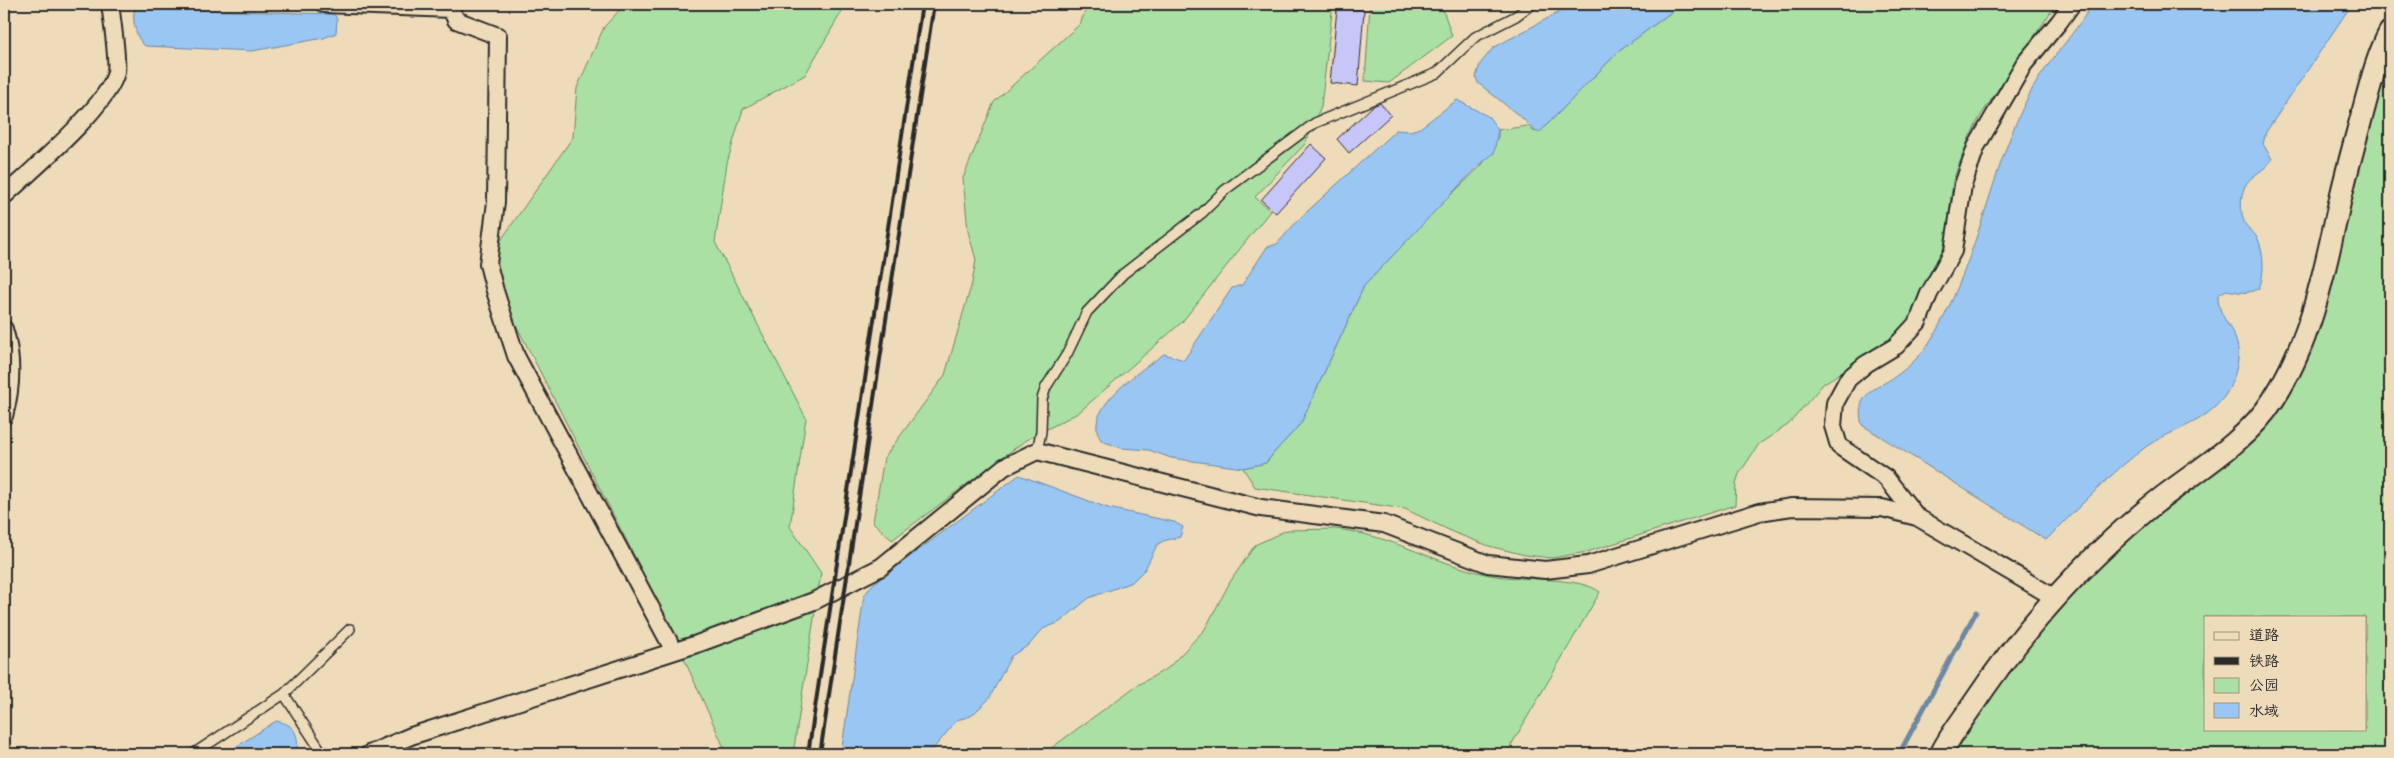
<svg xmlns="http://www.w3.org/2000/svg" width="2394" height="758" font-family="'Gochi Hand','LXGW WenKai TC',sans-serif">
<rect width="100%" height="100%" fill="#eedbb9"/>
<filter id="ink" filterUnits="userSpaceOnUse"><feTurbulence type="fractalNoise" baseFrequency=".02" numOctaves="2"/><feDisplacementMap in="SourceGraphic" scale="10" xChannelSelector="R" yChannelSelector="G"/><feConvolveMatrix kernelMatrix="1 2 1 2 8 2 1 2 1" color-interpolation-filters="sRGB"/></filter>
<g filter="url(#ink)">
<path fill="#aae0a3" stroke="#6a8667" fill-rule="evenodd" d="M625,4H846L805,75L743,109L727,163L715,242L806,418L790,527L821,573L793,754H727L662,610L508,309L496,259L501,240L573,137L577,88L604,27Z
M1088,4H1333L1321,106L1305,144L1255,197L1270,211L1182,322L1078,413L1026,440L892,540L873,522L884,458L945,375L972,283L976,260L968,231L963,178L994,102L1080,24Z
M1356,4H1441L1452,36L1389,83L1365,81L1370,5Z
M1682,4H2056L1981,115L1969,138L1953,180L1946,242L1915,313L1899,334L1885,346L1824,383L1789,424L1759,444L1739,474L1736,483L1735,505L1587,552L1552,558L1525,555L1489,546L1455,533L1405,509L1255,487L1243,468L1266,463C1276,448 1290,437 1301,423L1364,286L1433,212L1482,165L1498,137V130L1528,126L1533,131L1540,132L1618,52Z
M2390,60V754H1954C1986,706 2018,657 2056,613C2080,585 2116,552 2144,527C2188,487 2248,458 2282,408C2325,344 2335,269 2353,196C2364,150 2376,105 2390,60ZM2205,617H2365V729H2205Z
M1335,529C1391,534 1440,567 1496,576C1522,580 1582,577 1600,592L1506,754H1043L1136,686L1168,668L1205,629L1230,582L1255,545L1287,530Z"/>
<path fill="#99c6f3" stroke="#6d88a3" d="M1574,4H1682L1618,52L1540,132H1536L1522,118L1478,83L1476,77L1480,64L1493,48Z
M2092,4H2352L2266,132L2263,144L2272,159C2266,171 2252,173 2245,186C2240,196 2240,213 2245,224C2248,229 2255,233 2258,239C2264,254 2265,274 2259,288C2248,295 2238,292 2226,290L2218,295C2217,321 2241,330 2238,359C2236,376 2229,394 2216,406C2196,426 2169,431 2147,446C2110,473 2079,508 2046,540L1862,425C1853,390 1880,389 1900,373C1911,365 1922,354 1929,343C1976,269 1988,179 2026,101C2043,65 2073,38 2092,4Z
M135,8L334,14L337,19L336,33L324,38L252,51L145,46C136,40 131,17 135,8Z
M1457,100L1489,117L1498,130L1494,153L1476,168L1364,286L1301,423C1290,437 1276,448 1266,463L1243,468L1171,458L1149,450L1121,448L1102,441C1078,411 1144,368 1164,354L1184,360L1232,288L1242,285L1267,247L1277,244L1299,219L1396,130L1410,131L1420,128Z
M1019,475L1108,508L1174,522L1183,527L1180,537L1163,541L1157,545L1145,569L1132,582L1089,598L1060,622L1043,629L1029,645L1011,656L989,699L971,716L957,720L929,754H841L864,596L872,585Z
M276,721C296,724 299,736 297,754H225Z"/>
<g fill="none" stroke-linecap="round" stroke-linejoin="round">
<path stroke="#6d88a3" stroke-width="5" d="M1899,754L1976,612"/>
</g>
<path fill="#c6c6f9" stroke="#2b2b2b" d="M1337,8L1364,10L1358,86L1330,83Z
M1380,103L1391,115L1349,153L1337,139L1373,106Z
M1311,144L1326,158L1276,213L1261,200Z"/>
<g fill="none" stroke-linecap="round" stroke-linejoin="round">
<g stroke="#2b2b2b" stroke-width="12">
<path id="service" d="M1037,451L1041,432L1042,399L1046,387L1067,354L1087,312L1123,274L1202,213L1225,190L1315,123L1437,73L1475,37L1516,16L1532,4
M284,694L323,754
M193,754L284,694L350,629"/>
</g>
<g stroke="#2b2b2b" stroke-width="20">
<path id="minor" d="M324,4L451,9L456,20L498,36L496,202L488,264L495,291L516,356L674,651
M4,196C30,172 110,104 116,72C118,59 112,19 110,4
M4,329C13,358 12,387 4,416
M1917,517L1886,478L1839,446L1833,426L1835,403L1848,379L1866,364L1896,346L1918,322L1929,294L1953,251L1963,185L1976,147L2024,64L2059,22L2072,4
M369,754L411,736L697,644L814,601L881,567L1004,467L1037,451L1261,508L1384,524L1488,564L1545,570L1588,565L1759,512L1792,507L1882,508L1917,517L2055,598"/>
</g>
<g stroke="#2b2b2b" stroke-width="25">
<path id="tertiary" d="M1941,754C1949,737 1961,722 1972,706C2020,634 2077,568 2144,512C2185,477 2244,446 2273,400C2313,338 2325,267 2341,196C2347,170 2354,145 2361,119C2369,90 2376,58 2390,32"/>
</g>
<use href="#service" stroke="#eedbb9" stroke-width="9"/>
<use href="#minor" stroke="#eedbb9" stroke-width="16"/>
<use href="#tertiary" stroke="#eedbb9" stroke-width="21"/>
<path stroke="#2b2b2b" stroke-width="4" d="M808,754L922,4
M820,754L934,4"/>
</g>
</g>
<rect width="2394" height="758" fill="none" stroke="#eedbb9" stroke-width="20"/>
<rect x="10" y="10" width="2374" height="738" fill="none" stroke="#2b2b2b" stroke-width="2" filter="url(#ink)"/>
<rect x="2204" y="616" width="162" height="115" fill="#eedbb9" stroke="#a09580"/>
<rect x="2214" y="632" width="25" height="8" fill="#eedbb9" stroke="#a09580"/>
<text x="2249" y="640" font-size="15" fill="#2b2b2b">道路</text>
<rect x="2214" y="657" width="25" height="8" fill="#2b2b2b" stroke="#a09580"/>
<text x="2249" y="666" font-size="15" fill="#2b2b2b">铁路</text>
<rect x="2214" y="678" width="25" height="15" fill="#aae0a3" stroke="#a09580"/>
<text x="2249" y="690" font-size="15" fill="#2b2b2b">公园</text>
<rect x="2214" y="703" width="25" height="15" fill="#99c6f3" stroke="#a09580"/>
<text x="2249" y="716" font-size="15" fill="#2b2b2b">水域</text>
</svg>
